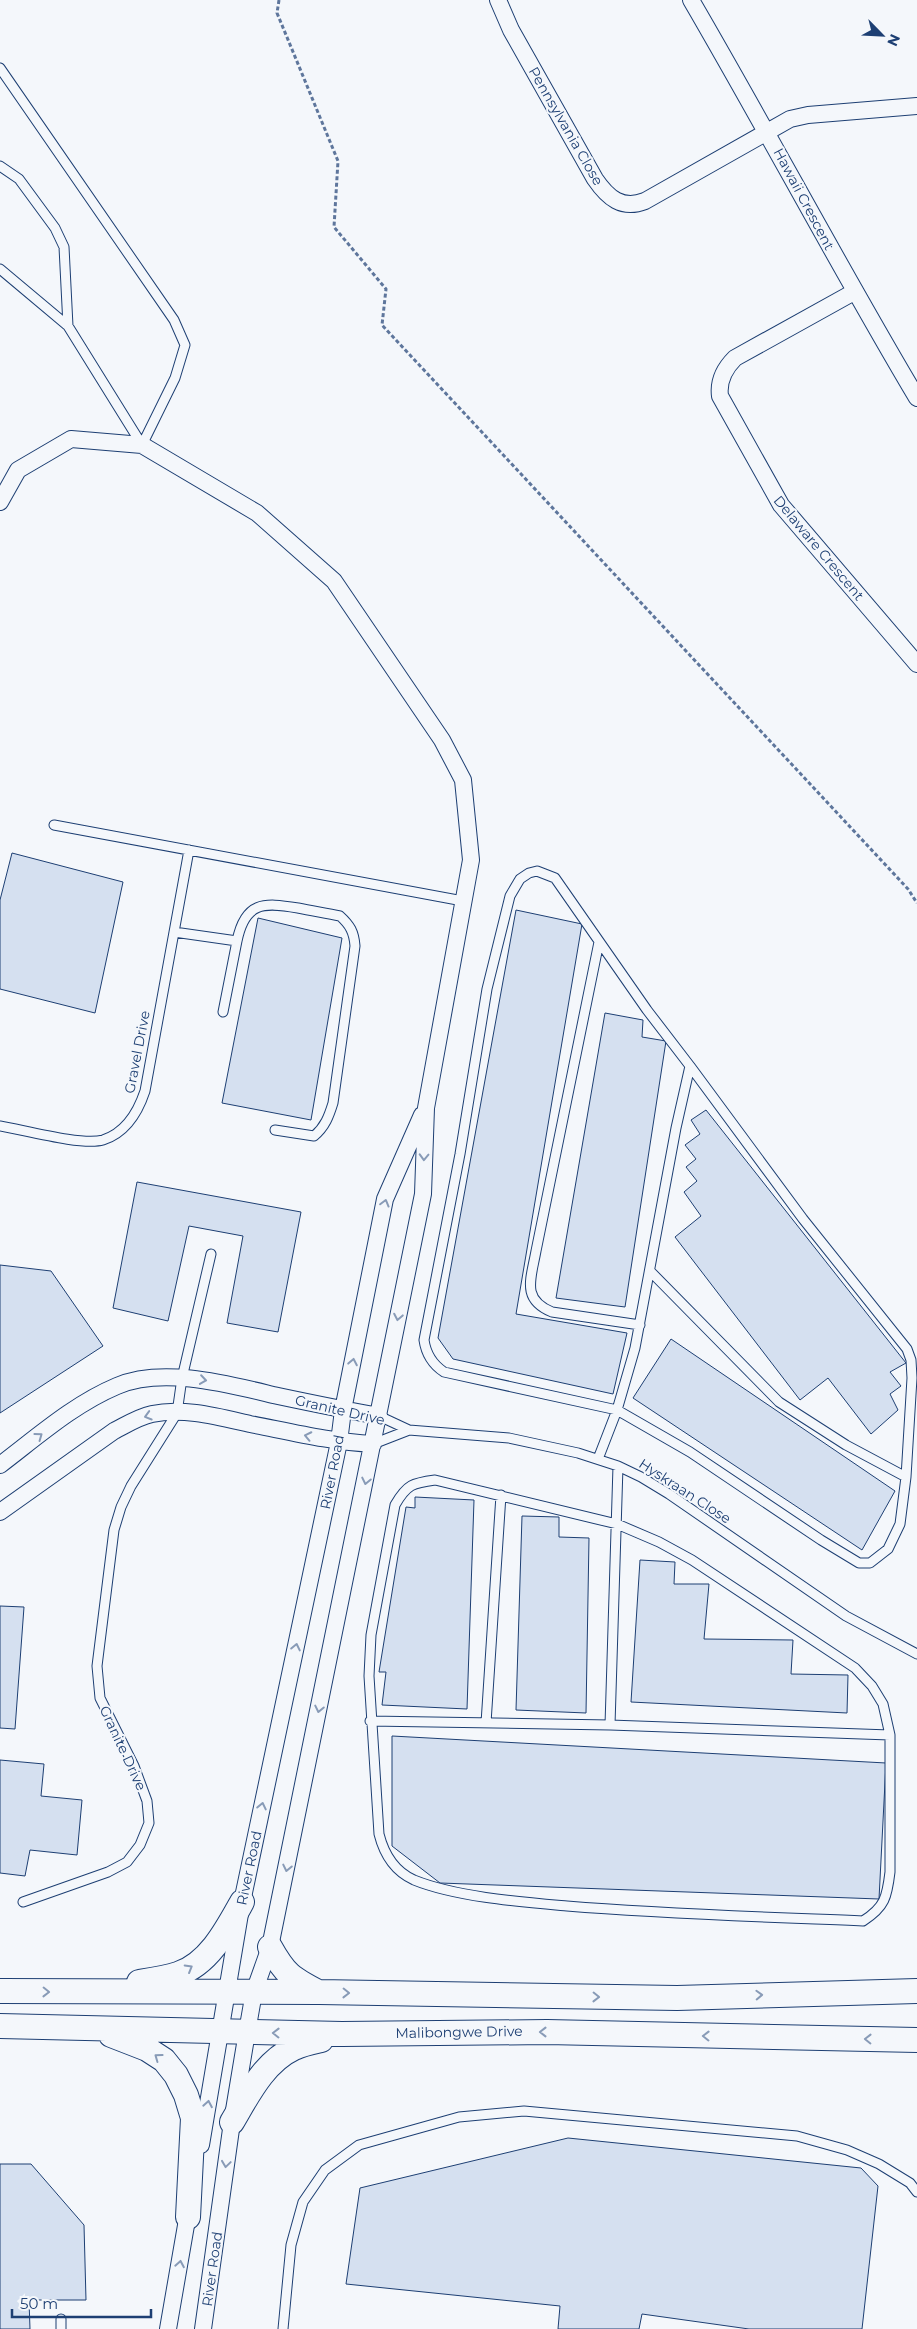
<svg xmlns="http://www.w3.org/2000/svg" width="917" height="2329" font-family="Montserrat,sans-serif">
<rect width="100%" height="100%" fill="#f4f7fb"/>
<path fill="#d5e0f0" stroke="#1d3f73" d="M12,853L123,882L95,1013L0,989V900Z
M516,910L582,924L516,1314L627,1333L613,1394L453,1359L438,1338Z
M258,918L342,938L311,1120L222,1103Z
M605,1013L643,1020L642,1037L666,1041L625,1307L556,1298Z
M706,1110L906,1363L890,1372L901,1386L890,1394L898,1410L871,1434L828,1378L800,1400L675,1237L701,1216L684,1192L697,1181L686,1167L696,1159L685,1145L700,1134L691,1120Z
M137,1182L301,1212L278,1332L227,1323L243,1236L189,1226L168,1321L113,1308Z
M0,1265L51,1271L103,1346L0,1413Z
M671,1339L895,1491L862,1550L633,1398Z
M415,1497L474,1500L467,1709L382,1705L386,1672H379L406,1507L415,1508Z
M522,1516L559,1517V1537L589,1538L586,1713L516,1710Z
M640,1560L675,1562L674,1584H709L704,1639L793,1640L791,1674L848,1675L847,1713L631,1702Z
M0,1606L24,1607L15,1729L0,1728Z
M392,1736L886,1763L879,1899L440,1883L392,1846Z
M0,1760L44,1764L41,1796L82,1800L77,1855L30,1850L25,1876L0,1873Z
M568,2138L861,2168L878,2186L862,2329H749L642,2314L639,2329H558L560,2306L346,2284L360,2188Z
M0,2164H31L84,2225L86,2300H29L30,2329H0Z"/>
<g fill="none" stroke-linecap="round" stroke-linejoin="round">
<g stroke="#1d3f73" stroke-width="11">
<path id="lane" d="M0,68L174,320L185,345L175,378L142,445
M0,166L19,179L55,228L64,247L68,326L142,445
M0,269L68,326
M54,825L463,901
M174,932L237,941C245,902 263,902 298,908C312,911 326,913 340,916C350,925 354,932 355,946L333,1103C329,1116 325,1127 314,1136L275,1130
M599,942L536,1251C531,1279 521,1299 552,1312L640,1325
M223,1012L237,941
M0,1126C24,1130 82,1146 103,1140C125,1133 138,1112 145,1091L189,850
M650,1271L779,1402L846,1445L906,1477
M379,1416L409,1430L509,1438L578,1453L618,1466L641,1477L669,1494L846,1616L917,1654
M373,1444L409,1430
M598,1459L617,1410L635,1348L676,1128L690,1066L647,1010L555,878L537,871L529,873L520,879L510,896L487,989L460,1154L424,1340C426,1354 432,1364 444,1372L617,1410L690,1452L821,1540L859,1563H870L888,1549L900,1524L906,1477L912,1378L911,1360L907,1349L803,1219L690,1066
M435,1480L617,1524L659,1542L692,1560L855,1668L872,1686L883,1704L890,1735V1872C887,1897 885,1907 863,1921C764,1917 666,1914 567,1906C521,1902 456,1897 414,1880C394,1871 384,1854 379,1834L369,1676L371,1635L395,1505C407,1484 413,1483 435,1480Z
M370,1721L610,1725L890,1735
M486,1723L501,1495
M610,1725L618,1466
M23,1902L108,1872L127,1862L140,1845L149,1823L147,1801L134,1766L100,1698L97,1666L114,1530L121,1507L131,1486L177,1413L182,1378L211,1254
M61,2329V2319
M283,2329L291,2245L303,2202L325,2170L359,2145L459,2117L524,2111L797,2136L847,2150L879,2164L910,2183L917,2192"/>
</g>
<g stroke="#1d3f73" stroke-width="18">
<path id="street" d="M498,0L511,30L595,179C608,198 622,210 645,201L790,119L808,115L917,106
M691,0C768,132 839,267 917,398
M854,292L735,358C724,369 718,381 720,396L781,505L917,664
M0,502L18,470L71,439L142,445L257,513L334,581L442,740L463,780L471,860L426,1108L423,1194L270,1947L254,1992L247,2032L232,2122L203,2329
M0,1465C37,1437 74,1404 117,1386C163,1366 231,1385 278,1396C311,1403 345,1410 379,1416
M0,1512L114,1431C126,1425 138,1417 152,1414C183,1407 219,1417 250,1424C291,1432 331,1442 373,1444
M201,2145L242,1902L339,1442L343,1410L385,1199L422,1115
M168,2329L189,2208"/>
</g>
<g stroke="#1d3f73" stroke-width="26">
<path id="secondary" d="M270,1947C285,1974 291,1978 318,1992
M139,1982C152,1980 166,1978 178,1974C209,1964 227,1929 242,1902
M0,1991L319,1992L677,1998L917,1991
M0,2026L342,2034L547,2032L917,2040
M111,2035L147,2049L164,2060L176,2075L186,2095L193,2118L188,2217
M232,2122C248,2095 264,2062 294,2048C302,2044 312,2042 321,2040"/>
</g>
<path stroke="#5e769c" stroke-width="3" stroke-dasharray="4 2.5" stroke-linecap="butt" d="M279,0L277,13L338,161L334,227L386,289L382,325L908,889L917,903"/>
<use href="#lane" stroke="#f4f7fb" stroke-width="9"/>
<use href="#street" stroke="#f4f7fb" stroke-width="16"/>
<use href="#secondary" stroke="#f4f7fb" stroke-width="24"/>
</g>
<defs><path id="oneway-chevron" d="M-2-3.5L2.5 0L-2 3.5" fill="none" stroke-width="1.6" stroke-linecap="round" stroke-linejoin="round" transform="scale(1.25)"/></defs>
<g stroke="#889bb7">
<use href="#oneway-chevron" transform="translate(424 1157) rotate(92)"/>
<use href="#oneway-chevron" transform="translate(385 1203) rotate(-75)"/>
<use href="#oneway-chevron" transform="translate(398 1317) rotate(101)"/>
<use href="#oneway-chevron" transform="translate(353 1362) rotate(-79)"/>
<use href="#oneway-chevron" transform="translate(203 1380) rotate(8)"/>
<use href="#oneway-chevron" transform="translate(148 1416) rotate(164)"/>
<use href="#oneway-chevron" transform="translate(39 1436) rotate(-36)"/>
<use href="#oneway-chevron" transform="translate(308 1436) rotate(-168)"/>
<use href="#oneway-chevron" transform="translate(366 1481) rotate(102)"/>
<use href="#oneway-chevron" transform="translate(296 1647) rotate(-78)"/>
<use href="#oneway-chevron" transform="translate(319 1709) rotate(102)"/>
<use href="#oneway-chevron" transform="translate(262 1806) rotate(-78)"/>
<use href="#oneway-chevron" transform="translate(287 1868) rotate(102)"/>
<use href="#oneway-chevron" transform="translate(189 1968) rotate(-30)"/>
<use href="#oneway-chevron" transform="translate(46 1992) rotate(1)"/>
<use href="#oneway-chevron" transform="translate(346 1993) rotate(1)"/>
<use href="#oneway-chevron" transform="translate(759 1995) rotate(-2)"/>
<use href="#oneway-chevron" transform="translate(596 1997) rotate(1)"/>
<use href="#oneway-chevron" transform="translate(543 2032) rotate(-180)"/>
<use href="#oneway-chevron" transform="translate(276 2033) rotate(-179)"/>
<use href="#oneway-chevron" transform="translate(706 2036) rotate(-179)"/>
<use href="#oneway-chevron" transform="translate(868 2039) rotate(-179)"/>
<use href="#oneway-chevron" transform="translate(158 2057) rotate(-144)"/>
<use href="#oneway-chevron" transform="translate(208 2104) rotate(-80)"/>
<use href="#oneway-chevron" transform="translate(226 2164) rotate(98)"/>
<use href="#oneway-chevron" transform="translate(180 2264) rotate(-80)"/>
</g>
<g text-anchor="middle" dominant-baseline="central" stroke-width="4" stroke-linejoin="round" paint-order="stroke">
<g font-size="14" fill="#1d3f73" stroke="#f4f7fb">
<text transform="translate(566 126) rotate(60)">Pennsylvania Close</text>
<text transform="translate(804 199) rotate(62)">Hawaii Crescent</text>
<text transform="translate(819 548) rotate(50)">Delaware Crescent</text>
<text transform="translate(137 1052) rotate(-79)">Gravel Drive</text>
<text transform="translate(340 1410) rotate(13)">Granite Drive</text>
<text transform="translate(332 1472) rotate(-79)">River Road</text>
<text transform="translate(685 1491) rotate(33)">Hyskraan Close</text>
<text transform="translate(123 1748) rotate(65)">Granite Drive</text>
<text transform="translate(249 1868) rotate(-78)">River Road</text>
<text transform="translate(459 2032) rotate(-1)">Malibongwe Drive</text>
<text transform="translate(212 2269) rotate(-82)">River Road</text>
</g>
</g>
<g transform="translate(882 35) rotate(114)" stroke="#f4f7fb" stroke-width="4" paint-order="stroke">
<path d="M0-4L9 19L0 12L-9 19Z" fill="#1d3f73"/>
<text y="-8" font-size="14" font-weight="bold" text-anchor="middle" fill="#1d3f73">N</text>
</g>
<path d="M12 2309v8h139v-8" fill="none" stroke="#1d3f73" stroke-width="2.5"/>
<text x="20" y="2309" font-size="15" fill="#1d3f73" stroke="#f4f7fb" stroke-width="4" paint-order="stroke">50 m</text>
</svg>
